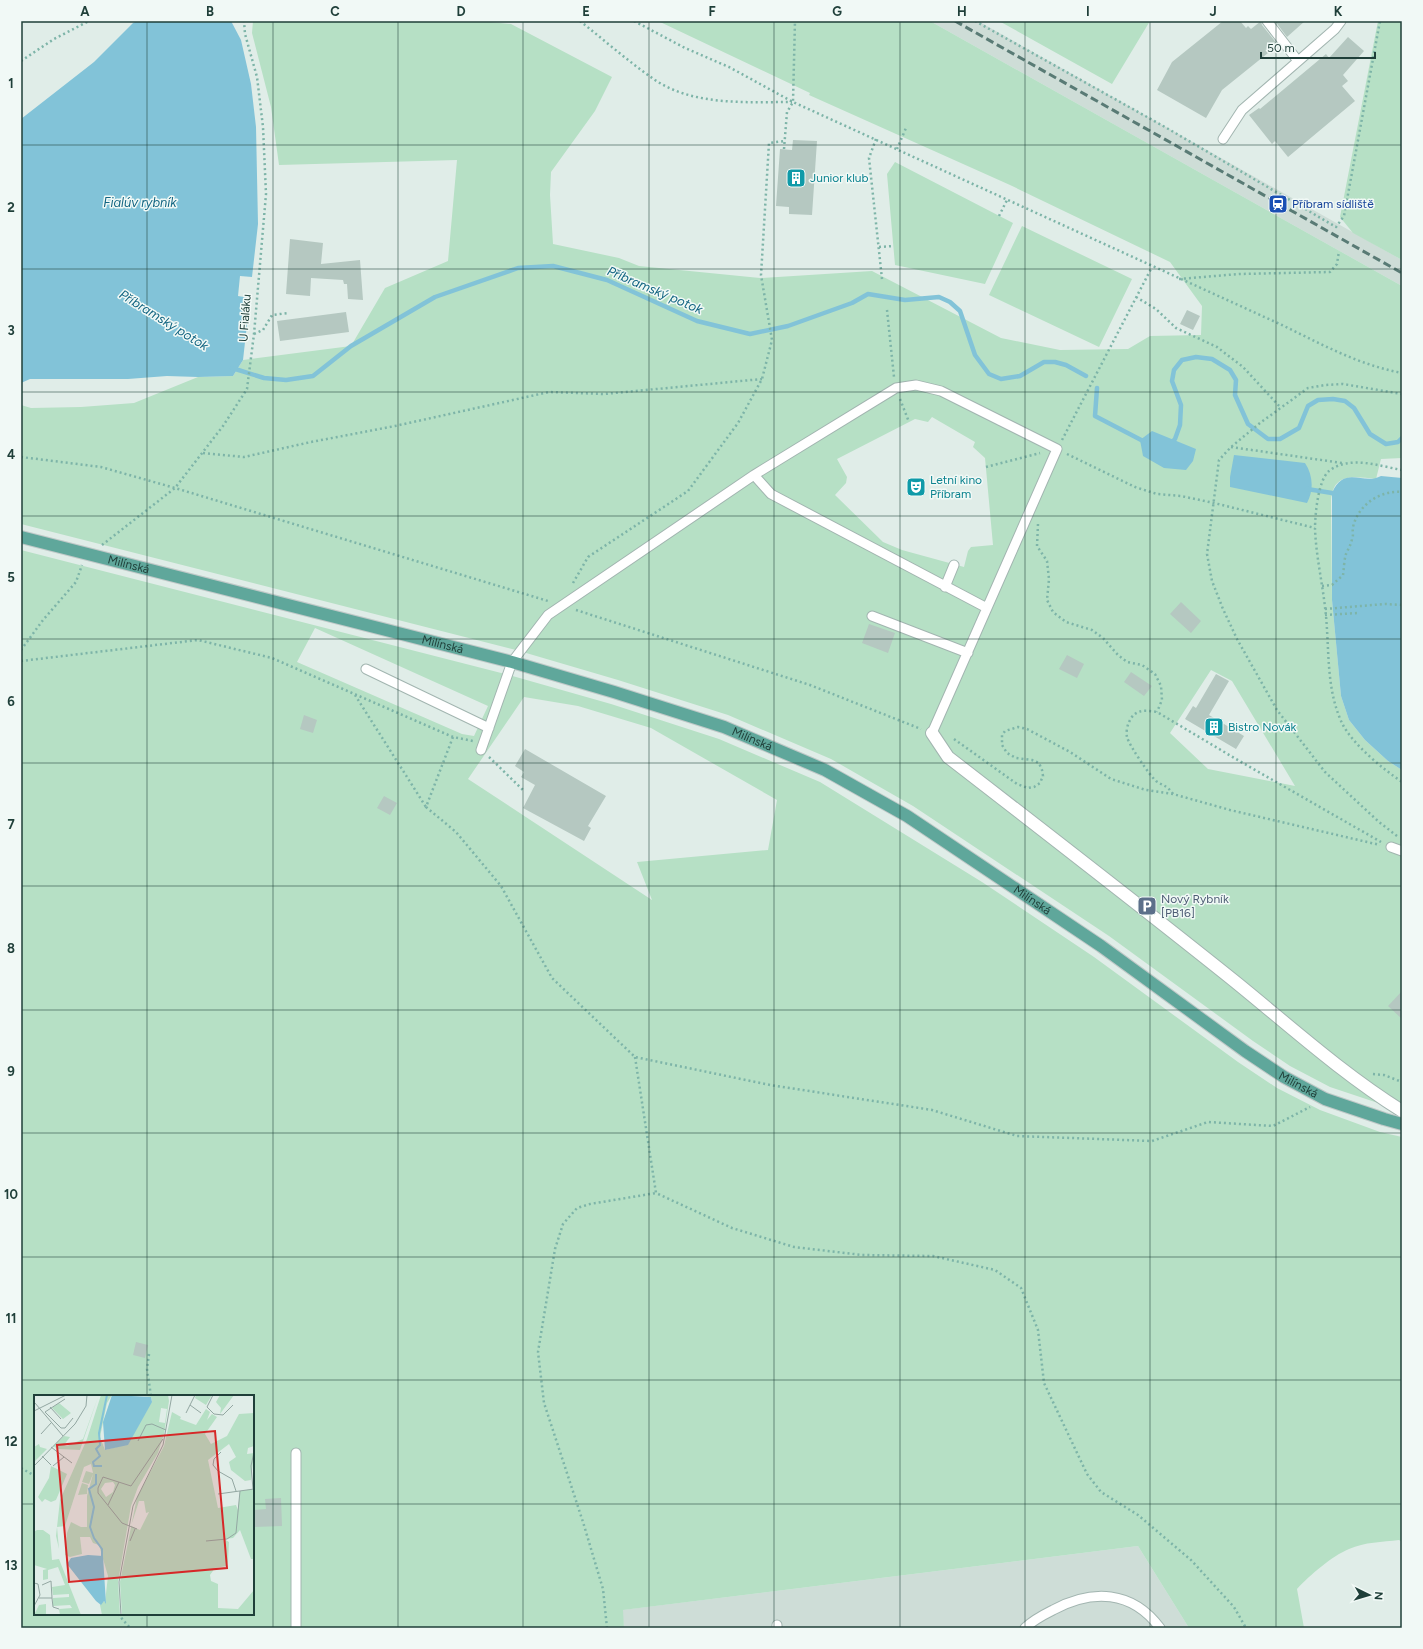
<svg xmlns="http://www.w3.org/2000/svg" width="1423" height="1649" font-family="Figtree,sans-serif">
<rect width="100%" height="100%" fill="#e0ede8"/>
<path fill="#ceddd7" d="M930,21H978L1402,260V286Z
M1138,1546L1189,1628H624L622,1610Z"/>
<path fill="#b6e0c5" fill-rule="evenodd" d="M253,21H480L511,24L612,77L595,111L551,172L550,195L553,244L619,258L639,266L760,278L872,271L1001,338L1060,350L1128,349L1150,336L1201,335L1202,306L1170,262L1010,185L809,95L810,93L658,21H930L1402,286V458L1381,459L1376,479C1354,477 1333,472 1331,501L1332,600L1341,696L1349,720L1365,740L1388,761L1402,770V1111L1330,1087L1290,1066L1253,1041L1109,936L913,806L831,759L728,715L618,680L516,650L21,524V405L31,408L81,407L134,403L198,377L233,376L243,360L351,346L385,288L448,261L457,160L279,165L271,107L252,33ZM932,417L975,442L973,447L985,458L993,545L971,547L968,551L964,567L902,550L883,542L835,495L846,483L847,477L837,459L915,419L928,422ZM1211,670L1232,681L1295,786L1208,769L1170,733Z
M999,21H1150L1112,84Z
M1378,21H1402V104L1401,106L1402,107V260L1353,233L1340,217Z
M895,162L1013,223L985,284L895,265L887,174Z
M1022,226L1132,279L1099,347L989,295Z
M21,550L509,675L611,704L719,739L820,782L982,882L1094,957L1238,1062L1277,1088L1320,1110L1380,1132L1402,1137V1542L1399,1540C1382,1542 1365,1542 1349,1549C1332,1556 1310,1575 1297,1589L1304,1628H1189L1138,1546L623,1610L624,1628H23L21,1621ZM315,628L488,706L474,736L462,734L297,662ZM524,697L578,706L651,728L777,800L768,850L637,862L652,900L468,779ZM35,1396H253V1614H35Z"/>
<path fill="#82c3d8" d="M137,21H231L241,40L251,84L256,127L258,224L252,277L240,276L238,296L250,298L243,360L233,376L198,377L167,376L128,379H30L21,383V119L94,62L133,23Z
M1152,431L1196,449L1193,461L1186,470L1164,468L1143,456L1140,440Z
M1234,455L1305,463C1313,475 1314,490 1307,503L1230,487V477Z
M1381,476L1402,478V770L1388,761L1365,740L1349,720L1341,696L1332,600V493C1345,464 1363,486 1381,476Z"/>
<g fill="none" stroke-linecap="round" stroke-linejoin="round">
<path stroke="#82c3d8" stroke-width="4.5" d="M232,368L264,378L286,380L313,376L351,346L435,297L518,268L553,266L607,280L697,321L750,334L788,326L852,303L868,294L905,300L939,297L950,302L960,311L975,355L989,374L1001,379L1020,376L1044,362H1055L1066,365L1086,376
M1097,388L1095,416L1145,442
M1171,443L1175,439L1180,425L1181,405L1172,381L1174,370L1182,360L1196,357L1212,359L1230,370L1236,380L1235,395L1248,424L1268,439H1280L1299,428L1308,406L1318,400L1333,399L1345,401L1354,408L1370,434L1386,444L1398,442L1402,438
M1307,489L1332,493L1336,496"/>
</g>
<path fill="#b5c8c1" d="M1223,21H1240L1246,28L1248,26L1251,29L1261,21L1262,25L1278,45L1222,90L1206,118L1157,90L1172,62Z
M1275,21H1305L1287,37Z
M1348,37L1364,51L1343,75L1348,81L1342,86L1355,101L1288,157L1275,141L1272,144L1249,115L1259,108L1260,109L1326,54L1329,58Z
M793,140L817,141L812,215L789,214V207L776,206L780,149L792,150Z
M290,239L323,243L321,264L360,260L363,300L348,299L347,284H344L343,280L311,278L310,296L286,294Z
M1187,310L1200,316L1193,330L1180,324Z
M346,312L349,332L280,341L277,321Z
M1181,602L1201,621L1191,633L1170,614Z
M869,624L895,633L888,653L862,643Z
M1067,655L1084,664L1077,678L1059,669Z
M1131,672L1152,686L1144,696L1124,682Z
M1216,674L1229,681L1209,715L1244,736L1236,749L1185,719L1193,706L1196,708Z
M304,715L317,720L313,733L300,729Z
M525,749L606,796L588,826L591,828L584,841L523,808L535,785L521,777L524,772L515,766Z
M384,796L397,803L390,815L377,808Z
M1402,991V1019L1388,1006Z
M136,1342L148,1345L145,1358L133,1355Z
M281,1498L282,1526L253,1527V1510L266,1509L265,1499Z"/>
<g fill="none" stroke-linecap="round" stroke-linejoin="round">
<g stroke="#a2b5b0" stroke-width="11">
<path id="lane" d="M1267,21L1298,61
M1223,139L1242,110L1335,29L1341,21
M754,475L771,494L987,608
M945,587L954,565
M872,616L968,653
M366,669L489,728
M481,750L512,662L548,615L754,475L896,388L916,385L941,391L1057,449L932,733
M1391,847L1402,851
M296,1453V1628
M777,1625V1628
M1025,1628C1033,1620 1043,1615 1053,1610C1092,1589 1132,1590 1160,1628"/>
</g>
<g stroke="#a2b5b0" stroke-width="14">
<path id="street" d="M932,733L948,757C1045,832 1142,907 1238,984C1292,1028 1343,1074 1402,1111"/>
</g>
<g stroke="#c0c9c8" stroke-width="14">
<g id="primary">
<path id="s1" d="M21,537L512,662L614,692L724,727L825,770L907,816L1101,946L1245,1051L1284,1077L1325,1099L1384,1119L1402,1124"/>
</g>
</g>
<path stroke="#7db4a8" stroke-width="2.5" stroke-dasharray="2 3" stroke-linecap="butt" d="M580,21C604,40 629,62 655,80C694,106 747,102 792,102
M634,21L685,48L729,67L793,102L1282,325C1321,344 1359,365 1402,373
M975,21L1165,127L1336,227L1344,216L1380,21
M21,61L54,39L89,21
M876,139L869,158L882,279
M784,149L787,112L793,102L795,21
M897,149L906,128
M999,216L1007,200
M879,247L893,246
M1179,279L1239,274L1330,272L1337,264L1339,251
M1136,297L1156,309L1176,328L1217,347L1243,367L1281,408
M887,310L894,377
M254,334L263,330L272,315L289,313
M900,399L909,422
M1062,440L1152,267
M1231,447L1342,463
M203,453L244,457L311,442L395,426L549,392L604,394L762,379
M1067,454L1135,487L1157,494L1181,496L1214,503L1315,528
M21,457L101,467L175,488L548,601
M986,467L1040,453
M1402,470C1379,466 1349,455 1329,471C1318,480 1315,515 1315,529C1316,555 1322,581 1325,607C1330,646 1325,687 1342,723C1352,744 1383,769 1402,782
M1038,524L1037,546L1047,561L1049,579L1047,600L1053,612L1066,622L1092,630L1103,638L1118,655L1127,662L1142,665L1155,674L1161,686L1162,700L1157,712
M102,545L175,488L223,426L247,389L254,334L266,194L263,127L257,77L245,34L244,21
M573,583L588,557L688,491L738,423L762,379L772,340L761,275L769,143L785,141
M1322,586L1332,585L1343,575C1344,569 1344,560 1346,554C1348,549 1351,545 1352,539C1354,535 1352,531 1353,527C1358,505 1380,490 1402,492
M1325,609L1385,604L1402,605
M576,610L810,685L921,729
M1325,615L1358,613
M21,650L43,620L76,582L82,565
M21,661L198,640L272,658L453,737L473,741
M355,695L426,807
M453,737L426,807L456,832L501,886L552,978L635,1057L770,1085L932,1110L1017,1136L1152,1141L1208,1122L1273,1126L1310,1107
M954,739L1017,784L1028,788L1034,787L1040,783L1043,776L1042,770L1039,763L1032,760L1016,758L1007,753L1002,745V735L1005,731L1018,727L1027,729L1070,752L1111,779L1146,790L1173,794L1230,810L1380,845
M489,757L523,790
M1173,794C1167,785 1163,786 1156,781C1150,776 1129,745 1127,737C1126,733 1127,726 1129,722C1135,709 1144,710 1157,712L1236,759L1381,842
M1397,836L1379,822L1325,772L1277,710L1237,639L1223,609L1212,581L1207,554L1219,460L1231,447L1260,423L1308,388L1325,385L1343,384L1402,394
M635,1057L656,1193L732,1228L794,1247L862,1255L933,1256L995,1270L1021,1288L1038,1330L1044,1383L1087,1474L1101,1492L1138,1515L1191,1560L1234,1607L1246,1628
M1373,1074L1384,1075L1402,1082
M149,1354L147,1369L151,1396
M21,1468L35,1476
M118,1614L130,1628
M607,1628L603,1589L583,1522L544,1403L538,1352L555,1249L563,1224L577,1208L590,1204L656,1193"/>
<use href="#lane" stroke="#fff" stroke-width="9"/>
<use href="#street" stroke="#fff" stroke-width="12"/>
<use href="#primary" stroke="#5fa79b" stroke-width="12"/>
<path stroke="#597b75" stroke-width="3" stroke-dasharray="8 4" stroke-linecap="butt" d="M955,21L1402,273"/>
</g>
<path fill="none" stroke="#1f3f39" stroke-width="1" stroke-opacity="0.55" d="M147,21V1396M273,21V1628M398,21V1628M523,21V1628M649,21V1628M774,21V1628M900,21V1628M1025,21V1628M1150,21V1628M1276,21V1628M21,145H1402M21,269H1402M21,392H1402M21,516H1402M21,639H1402M21,763H1402M21,886H1402M21,1010H1402M21,1133H1402M21,1257H1402M21,1380H1402M21,1504H35M253,1504H1402M147,1614V1628"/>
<defs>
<g id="building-square" transform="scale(1)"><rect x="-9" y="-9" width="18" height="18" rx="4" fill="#0f9aa8" stroke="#f1f9f6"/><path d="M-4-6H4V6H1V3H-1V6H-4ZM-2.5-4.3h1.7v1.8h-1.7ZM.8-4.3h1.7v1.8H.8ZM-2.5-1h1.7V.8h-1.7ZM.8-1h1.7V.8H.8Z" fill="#fff"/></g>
<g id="station-square" transform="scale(1)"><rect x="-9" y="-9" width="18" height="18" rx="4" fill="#1a4fb4" stroke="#f1f9f6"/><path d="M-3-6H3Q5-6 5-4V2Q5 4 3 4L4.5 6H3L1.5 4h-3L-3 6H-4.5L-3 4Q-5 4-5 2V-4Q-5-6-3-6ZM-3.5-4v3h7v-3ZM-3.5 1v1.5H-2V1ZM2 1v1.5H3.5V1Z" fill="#fff"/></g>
<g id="theatre-square" transform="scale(1)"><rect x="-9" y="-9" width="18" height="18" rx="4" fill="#0f9aa8" stroke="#f1f9f6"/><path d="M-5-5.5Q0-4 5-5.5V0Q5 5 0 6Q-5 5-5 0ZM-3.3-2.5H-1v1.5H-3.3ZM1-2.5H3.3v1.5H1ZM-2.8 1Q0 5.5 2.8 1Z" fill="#fff"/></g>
<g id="parking-square" transform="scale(1)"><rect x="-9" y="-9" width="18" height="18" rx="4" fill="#5c6f8a" stroke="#f1f9f6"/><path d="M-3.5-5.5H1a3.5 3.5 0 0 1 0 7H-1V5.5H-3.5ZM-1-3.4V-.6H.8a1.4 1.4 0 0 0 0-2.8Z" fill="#fff"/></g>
</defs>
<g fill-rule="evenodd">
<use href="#building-square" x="796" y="178"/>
<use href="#station-square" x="1278" y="204"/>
<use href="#theatre-square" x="916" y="487"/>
<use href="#building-square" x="1214" y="727"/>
<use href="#parking-square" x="1147" y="906"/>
</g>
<g text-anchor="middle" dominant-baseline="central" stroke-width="3" stroke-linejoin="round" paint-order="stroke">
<g font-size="12" fill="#0d838f" stroke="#f1f9f6" text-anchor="start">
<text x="810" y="178">Junior klub</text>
<text x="930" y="480">Letní kino<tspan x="930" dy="14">Příbram</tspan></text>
<text x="1228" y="727">Bistro Novák</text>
</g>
<g font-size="12" fill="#164399" stroke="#f1f9f6" text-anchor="start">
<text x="1292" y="204">Příbram sídliště</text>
</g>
<g font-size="12" fill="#1f3f39" stroke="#f1f9f6">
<text transform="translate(245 318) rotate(-86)">U Fialáku</text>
<text stroke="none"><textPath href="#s1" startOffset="111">Milínská</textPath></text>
<text stroke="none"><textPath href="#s1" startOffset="435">Milínská</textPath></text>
<text stroke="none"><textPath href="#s1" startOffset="759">Milínská</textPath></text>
<text stroke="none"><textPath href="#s1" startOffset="1083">Milínská</textPath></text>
<text stroke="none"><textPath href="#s1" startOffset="1407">Milínská</textPath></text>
</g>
<g font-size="12" fill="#4e5e75" stroke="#f1f9f6" text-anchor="start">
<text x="1161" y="899">Nový Rybník<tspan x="1161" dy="14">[PB16]</tspan></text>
</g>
<g font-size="13" font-style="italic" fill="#126582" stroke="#f1f9f6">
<text x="140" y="202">Fialúv rybník</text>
<text transform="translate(655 290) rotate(23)">Příbramský potok</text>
<text transform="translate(164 320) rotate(32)">Příbramský potok</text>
</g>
</g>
<g transform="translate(34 1395)">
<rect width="220" height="220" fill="#e0ede8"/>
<path d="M67,0H78L73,8L66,42L71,55L94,49L118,6L117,2L103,0H134L135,6L130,39L124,58L104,92L97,111L84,187L86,220H68L66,210L69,206L71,207L74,181L65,150L59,148L56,142H46L48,159L36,162L31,160L33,138L37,127L47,132H53V101L59,79L55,89L48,87L52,76L59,78L57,69L50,72L31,131L23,132L25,154L22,141L26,105L53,44ZM127,13L133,14L131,28L125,27ZM79,87L81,90L79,97L72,102L67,94L71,88ZM162,0H178L172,10L161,3ZM186,0H200L186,19L187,13L182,7ZM64,2L46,55L24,54L19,51L30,41L36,42L30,50L33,51L49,44ZM25,8L37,18L29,24L18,13ZM172,14L176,17L173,25L178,19L183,22L171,39L177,49L193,41L205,19L220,18V51L214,53L213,59L220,58L217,85L211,86L197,75L195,67L202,62L195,49L174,65L184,113L202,110L204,115L206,96L219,94L220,96V164H217L206,135L199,143L190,144L195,147L194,167L192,171L181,173L176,180L177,186L184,189V213L204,214L220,195V220H88L86,187L103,102L130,51L138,17L147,22L146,24L162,30ZM105,106H110L112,118L115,117L106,135L97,131ZM5,49L6,52L13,54L0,67V52ZM17,71L33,79L22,105L17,107L11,104L8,107L4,102L15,83ZM48,88L54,90L53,99L44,100ZM3,135H9L16,140L18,165L25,164L47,220H26L25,214L38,213L36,210L19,211V203L35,202V199L19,200L18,192L31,190L24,172L14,175V184L9,185V175L13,174L0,170V137ZM12,209V220H0L5,210Z" fill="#b6e0c5" fill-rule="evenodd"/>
<path d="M78,0L117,2L118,7L94,50L71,55L69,27ZM54,160L69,161L72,209L70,206L67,210L62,206L33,169L37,163Z" fill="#82c3d8"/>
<path fill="none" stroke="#82c3d8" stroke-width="2" d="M68,71H60L59,67L66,61L62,54L66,50L65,38L73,0M62,79V89L55,94L60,112L56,132L60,143L68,154V162"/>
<path fill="none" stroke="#93a7a2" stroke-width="1" d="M179,0L173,12L180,19L189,20L199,10M31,4L11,17L27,33H31L39,23M1,8L29,41M156,10L167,18M16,12L27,24M0,16L32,0M152,18L161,0M7,39L17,28M104,46L112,30L118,29L132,35M17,52L38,68M187,57L180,64L179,70L184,76L198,84L202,96M8,61L17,70M0,71L41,29L52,11L53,0M19,71L30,62M219,94L217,71L220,57M184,99L220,94M74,110L85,87M103,134L88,128L64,98V93L69,82L97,91L129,44M96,146L101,134M172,146L193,144L202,138L206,96M0,188L4,189L6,200L0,211M8,190L17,186L18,203M5,203H18L19,212L25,214M87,220L85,187L99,111L129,50L138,0"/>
<path fill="#d62828" fill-opacity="0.15" stroke="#d62828" stroke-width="2" d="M181,36L193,173L35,187L23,50Z"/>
<rect width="220" height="220" fill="none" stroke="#1f3f39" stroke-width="2"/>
</g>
<rect width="1423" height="1649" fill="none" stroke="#f1f9f6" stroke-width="44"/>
<g transform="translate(1369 1595) rotate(95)" stroke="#f1f9f6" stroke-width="3" paint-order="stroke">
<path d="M0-3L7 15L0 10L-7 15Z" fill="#1f3f39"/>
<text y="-6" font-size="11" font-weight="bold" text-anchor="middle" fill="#1f3f39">N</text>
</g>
<path d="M1261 52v6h114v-6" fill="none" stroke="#1f3f39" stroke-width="2"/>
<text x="1267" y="52" font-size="12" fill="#1f3f39" stroke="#f1f9f6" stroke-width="3" paint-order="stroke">50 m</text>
<rect x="22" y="22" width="1379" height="1605" fill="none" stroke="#1f3f39" stroke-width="1.5"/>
<g font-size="13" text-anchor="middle" font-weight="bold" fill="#1f3f39">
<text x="85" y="16">A</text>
<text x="210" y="16">B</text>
<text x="335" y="16">C</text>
<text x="461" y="16">D</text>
<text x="586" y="16">E</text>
<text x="712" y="16">F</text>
<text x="837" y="16">G</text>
<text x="962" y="16">H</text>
<text x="1088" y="16">I</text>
<text x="1213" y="16">J</text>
<text x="1338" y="16">K</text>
<text x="11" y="88">1</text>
<text x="11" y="212">2</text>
<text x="11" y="335">3</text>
<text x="11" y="459">4</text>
<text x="11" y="582">5</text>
<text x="11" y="706">6</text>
<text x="11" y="829">7</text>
<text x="11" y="953">8</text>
<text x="11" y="1076">9</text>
<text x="11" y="1199">10</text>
<text x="11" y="1323">11</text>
<text x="11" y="1446">12</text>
<text x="11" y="1570">13</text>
</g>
</svg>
